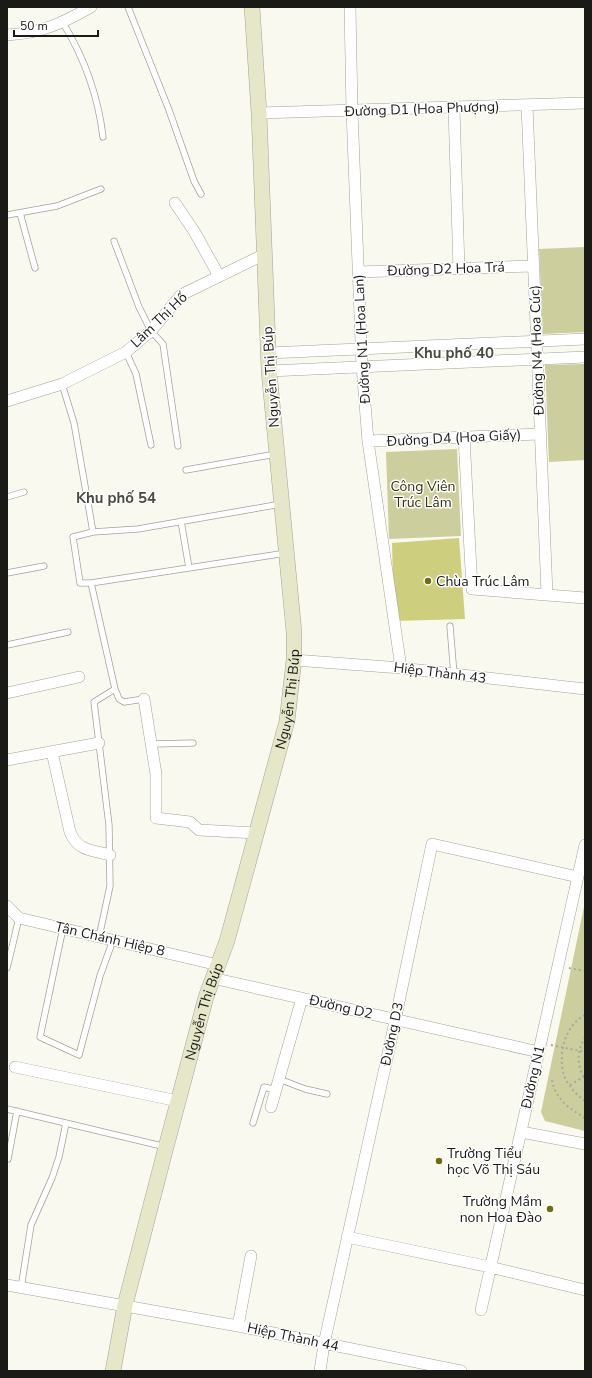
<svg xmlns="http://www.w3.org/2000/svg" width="592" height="1378" font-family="'Nunito Sans',sans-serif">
<rect width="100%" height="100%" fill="#f9f9f0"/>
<path fill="#cdce9d" d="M585,247V332L543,334L539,249Z
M585,364V460L549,462L545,365Z
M457,449L461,536L389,539L386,452Z
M585,902V1131L545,1121L541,1112Z"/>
<path fill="#cdcf7e" d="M459,538L465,619L394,621L392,543Z"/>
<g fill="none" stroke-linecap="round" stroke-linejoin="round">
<g stroke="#a3a39b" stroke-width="7">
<path id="lane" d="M128,7L169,110L194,181L201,194
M63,23C85,59 98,95 103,137
M20,213L35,268
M7,215L57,206L101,189
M114,241L139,307L151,331L163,344L178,446
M126,352L136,374L151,445
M62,384L74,423L93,532L138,529L281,504
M186,470L276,454
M7,497L24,492
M181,521L189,568
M93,532L73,537L80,583H91L286,553
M7,573L44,566
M91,583L115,689L94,702L109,825L110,886L99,937
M450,626L454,675
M7,645L68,632
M115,689L119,699L124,702L144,699
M152,744L193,743
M63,928L40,1037L79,1055L100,976L113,940
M7,968L19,918
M279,1079L305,1089L327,1094
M7,1109L166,1147
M253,1123L264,1087L276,1090
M8,1159L17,1111
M21,1288L31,1225L52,1178L59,1157L66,1123"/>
</g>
<g stroke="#a3a39b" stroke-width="12">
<path id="street" d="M350,7L352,111L362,366L368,441L401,668
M7,35C41,33 61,24 91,7
M527,105L547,594
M454,108L459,269
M259,113L585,103
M175,203L194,231L219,276
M358,272L533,266
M269,353L585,339
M269,371L585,357
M7,401L62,384L126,352L151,331L181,295L265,254
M464,437L472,589L585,598
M368,441L540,434
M294,660L401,668L585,689
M7,693L79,677
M144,699L156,774V818L190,822L199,830L257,833
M52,752L70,832C78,851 91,850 110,855
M7,760L99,743
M7,906L19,918L218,965
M212,978L539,1052
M15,1067L178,1101
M271,1107L302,998
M521,1132L585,1144
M347,1237L490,1267L585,1290
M7,1285L238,1326L461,1371
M481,1310L585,845
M238,1326L251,1256
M320,1371L324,1344L391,1040L432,844L578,877"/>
</g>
<g stroke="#a3a39b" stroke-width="16">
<g id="secondary">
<path id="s1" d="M113,1371L125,1305L166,1147L206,997L227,941L287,721L294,660V632L269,371L259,113L252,7"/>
</g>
</g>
<path stroke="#a8a8a1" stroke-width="2" stroke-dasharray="2 3" stroke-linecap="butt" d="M569,968L585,971
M585,1015C564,1026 557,1057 565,1078C570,1088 577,1095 585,1101
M585,1037C577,1051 576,1065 585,1079
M551,1045L585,1052
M552,1080C555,1099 570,1109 585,1118
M570,1085L585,1076"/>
<use href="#lane" stroke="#fff" stroke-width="5.5"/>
<use href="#street" stroke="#fff" stroke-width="11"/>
<use href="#secondary" stroke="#e6e6c8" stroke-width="15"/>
</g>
<g fill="#6e6e10" stroke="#fff" stroke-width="1.5">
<circle cx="428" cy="581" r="4"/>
<circle cx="439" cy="1161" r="4"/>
<circle cx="550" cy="1209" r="4"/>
</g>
<g text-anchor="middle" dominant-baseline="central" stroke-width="3" stroke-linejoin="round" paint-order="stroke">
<g font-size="14" fill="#1a1a17" stroke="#fff">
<text transform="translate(422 109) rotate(-2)">Đường D1 (Hoa Phượng)</text>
<text transform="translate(446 269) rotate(-2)">Đường D2 Hoa Trá</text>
<text transform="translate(159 320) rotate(-44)">Lâm Thị Hố</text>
<text transform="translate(362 339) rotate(-93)">Đường N1 (Hoa Lan)</text>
<text transform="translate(537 350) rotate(-92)">Đường N4 (Hoa Cúc)</text>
<text transform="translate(271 377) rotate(-94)">Nguyễn Thị Búp</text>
<text transform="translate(454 438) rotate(-3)">Đường D4 (Hoa Giấy)</text>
<text transform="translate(440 673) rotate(7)">Hiệp Thành 43</text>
<text stroke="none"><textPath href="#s1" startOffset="695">Nguyễn Thị Búp</textPath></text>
<text transform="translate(110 939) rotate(13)">Tân Chánh Hiệp 8</text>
<text transform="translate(341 1007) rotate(13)">Đường D2</text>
<text stroke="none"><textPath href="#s1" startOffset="371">Nguyễn Thị Búp</textPath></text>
<text transform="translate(392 1034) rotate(-78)">Đường D3</text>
<text transform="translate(533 1077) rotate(-77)">Đường N1</text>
<text transform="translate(293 1337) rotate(12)">Hiệp Thành 44</text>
</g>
<g font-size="14" fill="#353512" stroke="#fff">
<text x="423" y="486">Công Viên<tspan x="423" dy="16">Trúc Lâm</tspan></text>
</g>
<g font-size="14" fill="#1a1a17" stroke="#fff" text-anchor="start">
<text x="436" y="581">Chùa Trúc Lâm</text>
<text x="447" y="1153">Trường Tiểu<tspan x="447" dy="16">học Võ Thị Sáu</tspan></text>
<text x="542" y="1201" text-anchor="end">Trường Mầm<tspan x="542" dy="16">non Hoa Đào</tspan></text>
</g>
<g font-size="15" font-weight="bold" fill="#494a42" stroke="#fff">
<text x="454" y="353">Khu phố 40</text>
<text x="116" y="498">Khu phố 54</text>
</g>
</g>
<rect width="592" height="1378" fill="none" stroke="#1a1a17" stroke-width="16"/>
<path d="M14 30v6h84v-6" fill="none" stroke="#1a1a17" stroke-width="2"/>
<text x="20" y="30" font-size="12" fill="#1a1a17" stroke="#ffffff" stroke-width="3" paint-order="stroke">50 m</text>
</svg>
